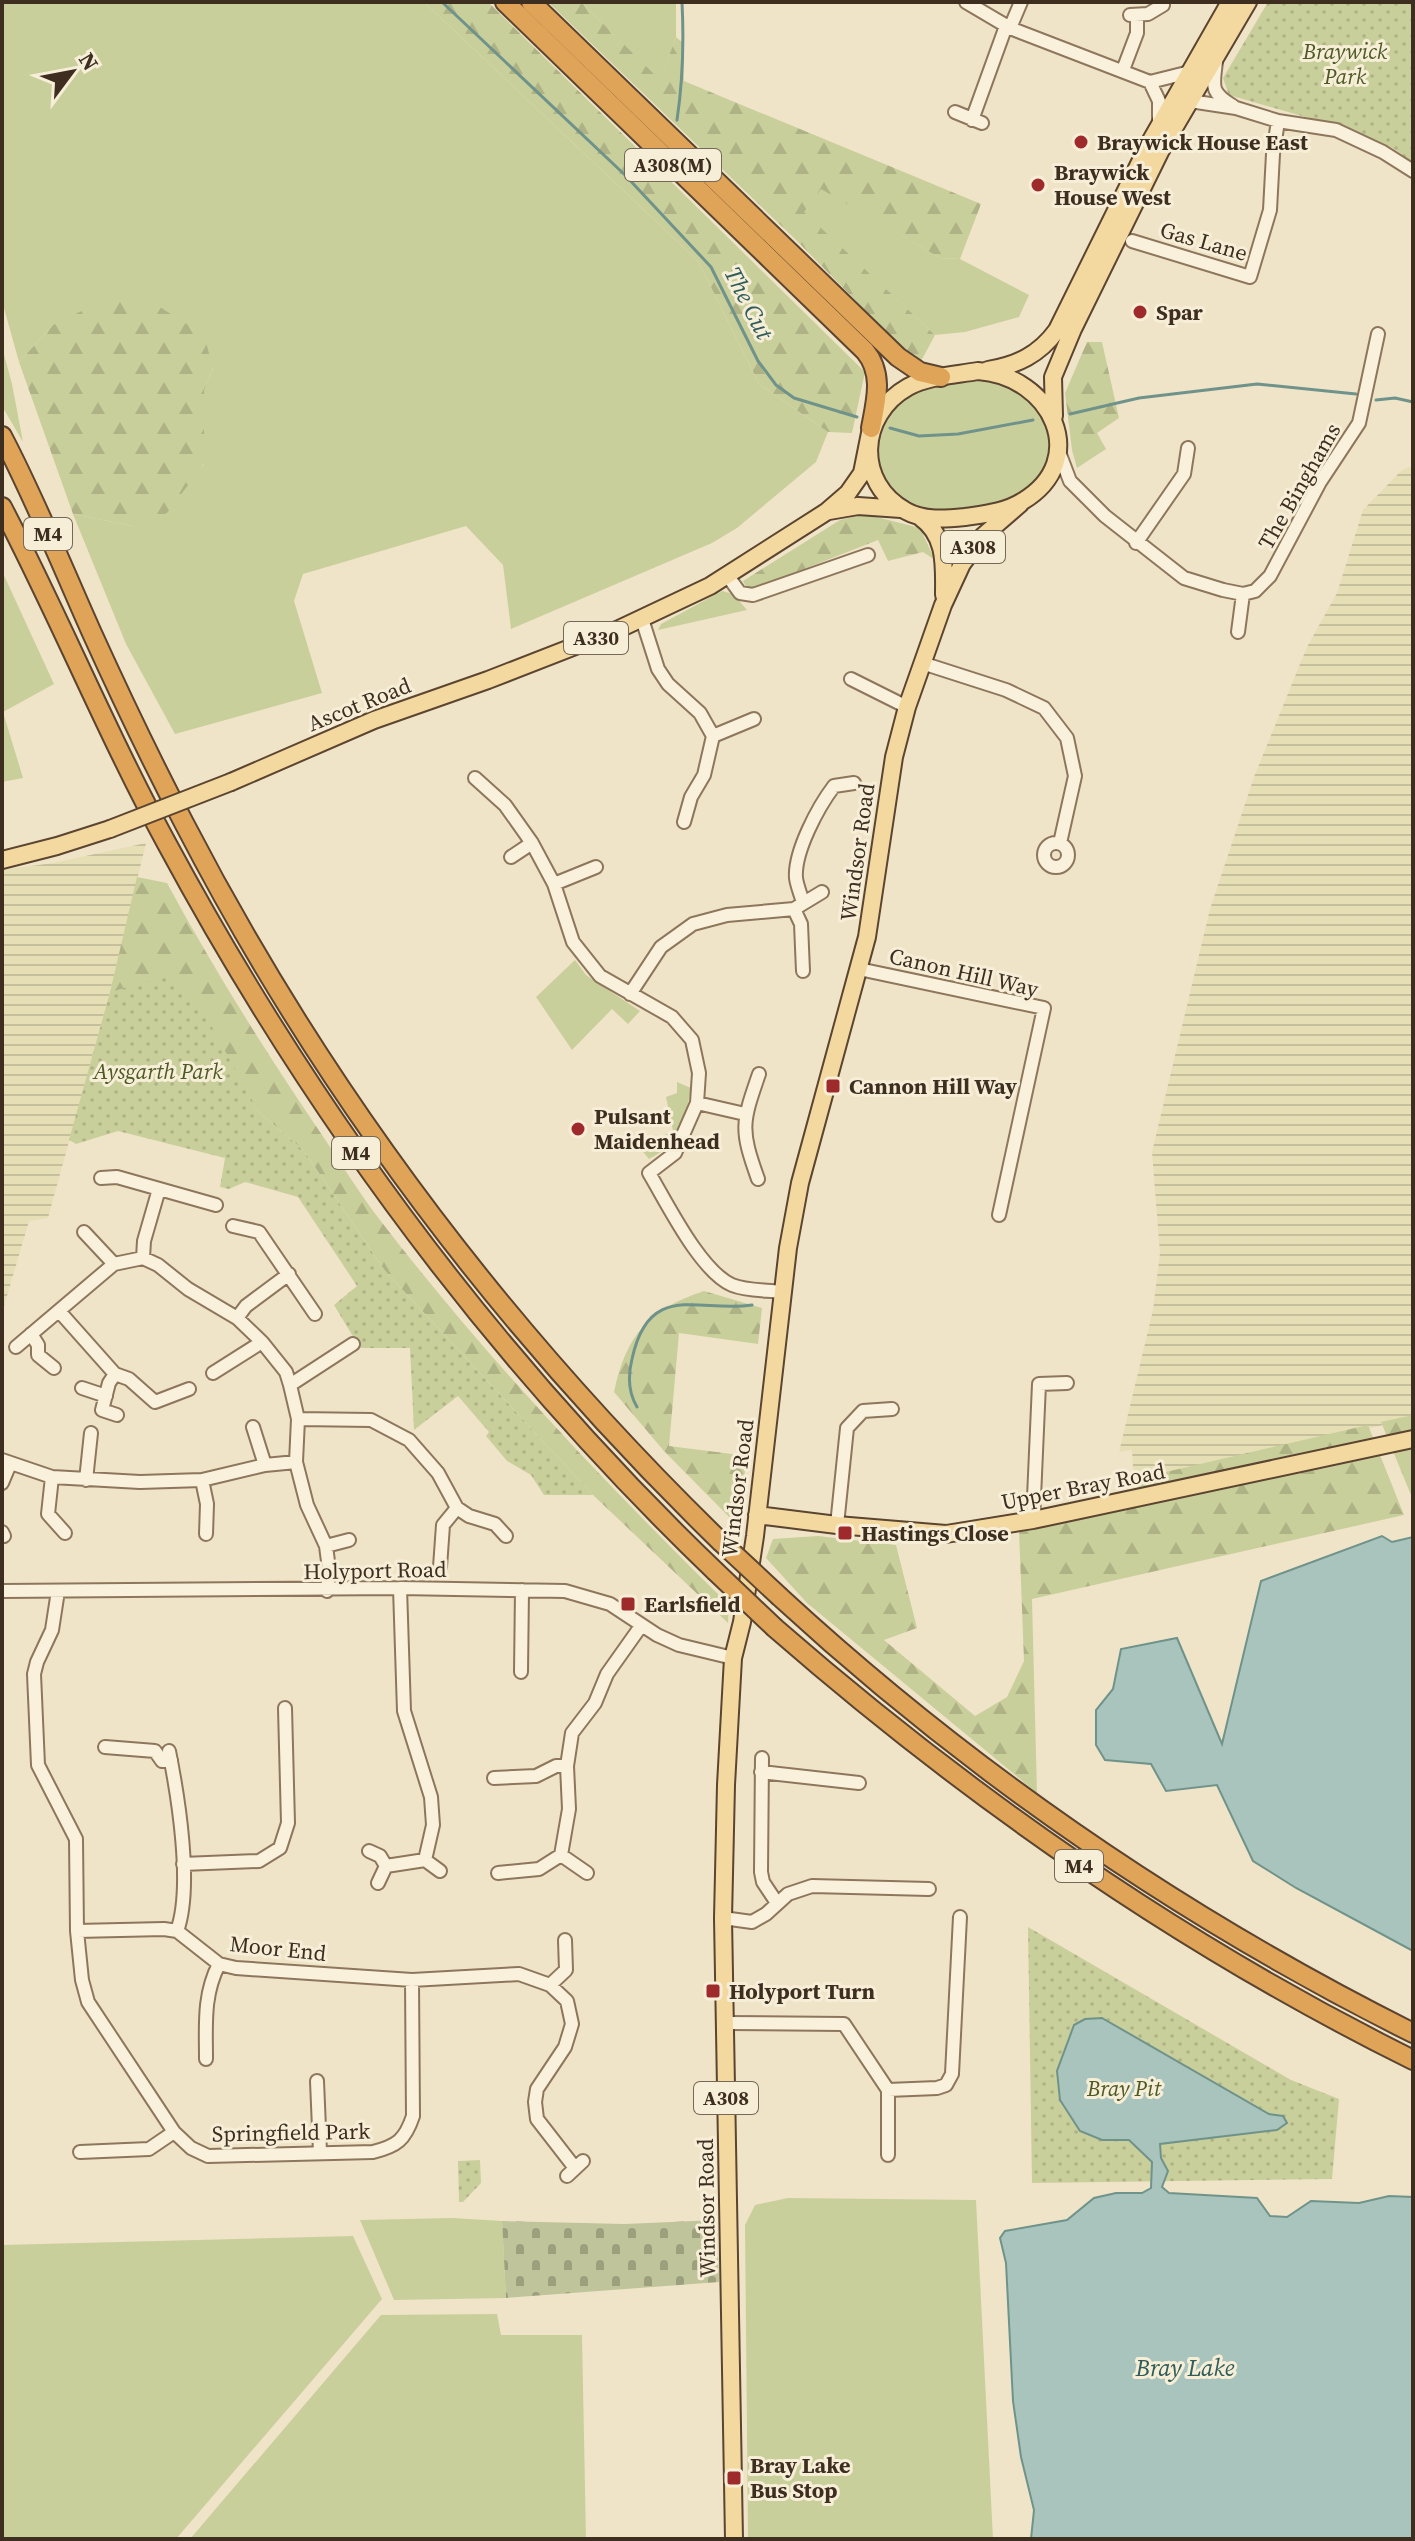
<svg xmlns="http://www.w3.org/2000/svg" width="1415" height="2541" font-family="'Source Serif 4',serif">
<defs>
<pattern id="farmland-rules" width="6" height="5" patternUnits="userSpaceOnUse" patternTransform="scale(2)"><rect width="6" height="5" fill="#e6deb5"/><path d="M0 2.5h6" fill="none" stroke="#c6bf9b"/></pattern>
<pattern id="forest-firs" width="22" height="20" patternUnits="userSpaceOnUse" patternTransform="scale(2)"><rect width="22" height="20" fill="#c9cf9b"/><path d="M5 1l3.5 6h-7zM16 11l3.5 6h-7z" fill="#aeb285"/></pattern>
<pattern id="cemetery-stones" width="16" height="16" patternUnits="userSpaceOnUse" patternTransform="scale(2)"><rect width="16" height="16" fill="#bfc49a"/><path d="M2 7V4a2 2 0 0 1 4 0v3zM10 15v-3a2 2 0 0 1 4 0v3z" fill="#9ca07d"/></pattern>
<pattern id="park-dots" width="8" height="8" patternUnits="userSpaceOnUse" patternTransform="scale(2)"><rect width="8" height="8" fill="#c9cf9b"/><path d="M2 2h.1M6 6h.1" fill="none" stroke="#aeb285" stroke-width="1.8" stroke-linecap="round"/></pattern>
</defs>
<rect width="100%" height="100%" fill="#f0e4c8"/>
<path fill="url(#farmland-rules)" d="M1413,466V1418L1134,1484L1132,1450L1119,1452L1153,1310L1160,1253L1152,1152L1210,909L1254,777L1307,647L1337,593L1363,510L1402,470Z
M146,843L110,992L48,1218L29,1221L2,1313V870L53,863Z"/>
<path fill="#c9cf9b" d="M2,2H424L698,261L759,384L828,432L816,462L737,528L712,543L511,629L503,565L466,526L303,574L294,601L322,693L175,734L126,644L73,514L133,526L204,465V391L213,368L53,325L19,362L2,301Z
M581,2H676V37L660,81Z
M821,188L940,258L960,259L1029,295L1019,317L965,332L935,335L803,212Z
M2,347L12,384L23,442L2,406Z
M989,378C1042,386 1073,456 1025,492C1009,503 991,505 972,507C957,510 940,514 924,510C873,497 862,432 901,399C919,383 966,380 989,378Z
M2,571L54,684L3,712L23,778L2,782Z
M722,591L733,594L747,610L658,630L661,624Z
M575,960L586,975L640,1011L628,1024L612,1009L572,1050L536,997Z
M677,1082L691,1088C686,1118 678,1145 649,1159L639,1147L673,1131L666,1097L677,1093Z
M788,2198L976,2200L993,2539H748L745,2225L755,2205Z
M453,2218L502,2221L506,2298L394,2300L360,2220Z
M353,2236L382,2299L176,2539H2V2245Z
M497,2314L501,2335H582L586,2539H190L381,2315Z"/>
<path fill="url(#forest-firs)" d="M424,2H488L865,372L852,433L828,432L759,384L698,261Z
M548,2H581L660,80L676,37L684,44V81L981,204L960,259L940,258L821,189L804,212L935,335L919,365L797,241Z
M144,297L204,335L213,368L204,391V464L167,513L133,526L73,514L19,362L53,325L106,299Z
M1087,342H1102L1119,418L1097,433L1106,449L1077,468L1072,450L1065,393Z
M865,514L920,528L935,560L923,552L888,561L878,540L748,591L743,581L840,520Z
M137,877L167,883C214,970 267,1054 322,1135C341,1163 359,1193 380,1220C486,1358 605,1483 729,1605L728,1623L593,1495L385,1271L304,1151L258,1111L235,1072L110,992Z
M704,1291L762,1308L758,1344L679,1333L669,1446L748,1456L735,1523L664,1451L614,1392C626,1335 649,1309 704,1291Z
M1413,1415V1500L1381,1422Z
M1368,1425L1404,1515L1032,1599L1037,1793L807,1603L766,1558L773,1539L818,1536L896,1545L917,1628L884,1640L975,1716L1007,1697L1024,1661L1019,1530L1134,1506L1140,1478Z"/>
<path fill="url(#cemetery-stones)" d="M717,2220L719,2282L506,2298L502,2221L625,2224Z"/>
<path fill="url(#park-dots)" d="M1268,2H1413V167L1402,154L1391,147L1350,130L1229,95L1223,78Z
M165,977L207,1018L258,1111L304,1151L385,1271L593,1495H544L531,1475L507,1461L486,1436L489,1432L458,1396L414,1430L410,1348H360L334,1305L357,1286L298,1197L245,1182L229,1189L220,1187L225,1158L118,1131L76,1144L69,1140L110,992Z
M1028,1927L1291,2080L1339,2099L1332,2179L1032,2183Z
M480,2160L481,2183L463,2202H459L458,2161Z"/>
<path fill="#a9c4bc" stroke="#6f938a" stroke-width="2" d="M1382,1536L1392,1542L1413,1537V1951L1296,1888L1253,1861L1217,1785L1166,1791L1151,1764L1105,1760L1096,1745V1710L1113,1689L1121,1649L1177,1638L1222,1744L1261,1581Z
M1102,2018L1269,2114L1283,2116L1287,2123L1277,2130L1160,2144L1161,2158L1168,2171L1162,2187L1169,2193L1257,2198L1270,2216L1287,2217L1311,2201L1359,2203L1389,2196L1413,2197V2539H1031L1034,2510L1021,2457L1013,2401L1006,2263L1000,2238L1005,2231L1067,2220L1094,2198L1116,2193H1142L1151,2188L1152,2162L1129,2140H1102L1080,2131L1060,2100L1057,2071L1074,2025L1085,2019Z"/>
<g fill="none" stroke-linecap="round" stroke-linejoin="round">
<path stroke="#6f938a" stroke-width="3" d="M442,2L625,175L711,267L758,361L776,385L794,398L857,417
M677,120C683,80 684,42 682,2
M625,175L635,165
M1376,400L1395,398L1413,402
M1070,414L1139,398L1257,384L1356,394
M890,428L919,436L958,434L1033,420
M637,1407C628,1392 628,1375 632,1359C649,1280 699,1313 752,1305"/>
<g stroke="#8d765c" stroke-width="16">
<path id="minor" d="M966,2L1010,28L1150,82L1190,72
M1130,15L1148,14L1163,5
M1010,28L1021,2
M1216,62C1213,87 1210,92 1233,106
M1123,70L1137,33V15
M1150,82L1159,101V123
M1190,101L1236,108L1278,121L1336,130L1383,152L1413,171
M955,112L982,123
M972,120L1006,26
M1132,241L1250,277L1270,210L1273,154L1278,121
M1059,452L1070,481L1105,516L1184,578L1223,590L1243,594L1255,591L1270,576L1320,482L1359,423L1378,334
M1136,543L1184,474L1188,448
M727,575L740,593L753,595L868,555
M642,619L658,669L668,684L700,713L713,736L704,775L691,797L684,822
M1238,632L1243,594
M922,663L1006,690L1044,708L1067,738L1075,776L1060,843
M851,679L907,707
M713,736L754,719
M475,778L505,805L532,843L554,884L573,942L600,976L672,1017L692,1040L699,1073L697,1103L675,1153L649,1173C667,1203 700,1271 732,1285C746,1291 767,1290 782,1292
M1044 855a12 12 0 1 1 24 0a12 12 0 1 1-24 0Z
M511,857L532,843
M554,884L596,867
M803,903C801,895 797,886 796,878C794,852 818,807 834,786L854,783
M794,909L801,924L803,971
M859,969L1044,1008L999,1215
M630,994L661,947L693,924L727,915L794,909L822,892
M697,1103L745,1114
M101,1178L117,1177L216,1205
M758,1179C740,1129 742,1123 759,1074
M233,1226L259,1232L315,1314
M84,1232L114,1264
M143,1258L144,1241L159,1189
M59,1311L115,1374L129,1379L155,1402L189,1389
M237,1318L246,1306L289,1274
M31,1334L38,1345V1355L54,1368
M16,1347L114,1264L143,1258L158,1265L188,1289L237,1318L262,1342L286,1372L290,1385L298,1419L296,1462L307,1505L326,1546L329,1569L327,1591
M213,1373L262,1342
M115,1374L109,1383L102,1410L117,1415
M290,1385L353,1344
M82,1388L106,1396
M298,1419L371,1420L409,1440L438,1473L457,1508L469,1516L495,1524L506,1536
M253,1427L265,1465
M2,1460L52,1477L140,1482L202,1480L265,1465L296,1462
M52,1477L48,1514L65,1533
M86,1480L91,1433
M202,1480L207,1504L206,1534
M2,1483L10,1464
M1033,1520L1039,1384L1067,1383
M837,1525L847,1428L863,1411L892,1409
M2,1532L4,1536
M326,1546L349,1540
M440,1567L443,1525L457,1508
M400,1588L404,1711L431,1797L433,1825L425,1860
M2,1591L400,1588L565,1591L610,1604L657,1635L679,1645L733,1658
M58,1591L52,1630L37,1662L34,1674L38,1765L76,1839L77,1931L82,1980L88,2002L174,2132L191,2148L208,2156L373,2152C397,2146 405,2140 413,2116L412,1980
M521,1672L522,1590
M105,1747L155,1751L162,1761L171,1760
M169,1751C178,1796 193,1887 177,1931
M762,1758L761,1872L763,1882L777,1903
M761,1772L859,1783
M494,1778L536,1776L556,1766H567
M369,1851L380,1856L386,1866L378,1883
M561,1855L569,1809L567,1766L572,1733L595,1703L607,1674L641,1626
M183,1864L259,1861L280,1848L288,1823L285,1708
M386,1866L425,1860L440,1871
M498,1873L539,1869L561,1855L587,1873
M723,1918L752,1922L766,1914L788,1894L812,1886L929,1889
M77,1931L164,1929L177,1931L219,1964L236,1968L412,1980L519,1974L550,1985L567,2001L572,2024L565,2047L537,2089L535,2102L537,2119L575,2168
M550,1985L566,1970L565,1940
M725,2023L844,2024L888,2090L937,2088L946,2085L952,2074L960,1917
M206,2059C206,2025 203,1995 219,1964
M317,2081L320,2152
M80,2152L149,2149L174,2132
M888,2155V2090
M567,2176L583,2161"/>
</g>
<g stroke="#5b4430" stroke-width="20">
<path id="major" d="M988,370C1017,365 1039,355 1057,330L1150,142L1230,2
M978,371C1052,376 1091,460 1023,501C1006,512 985,514 965,517C945,519 924,521 906,511C855,483 858,415 908,387C928,376 955,375 978,371Z
M1054,416L1053,377L1073,329L1160,152L1248,2
M829,511L858,506L901,509
M920,517C947,536 944,566 944,595
M231,782L374,720L488,680L619,629L710,586L826,512L848,493L862,473L870,433
M2,860L57,846L110,829
M757,1515L837,1525L946,1534L1033,1520L1413,1439
M734,2539L723,1918L726,1785L733,1658L742,1622L755,1536L788,1248L800,1183L867,937L894,757L907,707L943,605L962,564L983,536L1020,504"/>
</g>
<g stroke="#5b4430" stroke-width="22">
<path id="highway" d="M505,2L865,351C884,374 876,401 871,428
M531,2L898,357L920,372L941,377
M2,436C35,499 62,566 91,631C120,695 151,760 184,823C322,1090 505,1332 721,1542
M2,507C60,618 107,734 167,844C312,1113 494,1359 715,1571
M780,1597C969,1771 1183,1918 1413,2033
M775,1628C970,1798 1181,1945 1413,2060"/>
</g>
<use href="#minor" stroke="#faf1dc" stroke-width="12"/>
<use href="#major" stroke="#f3d9a0" stroke-width="16"/>
<use href="#highway" stroke="#e0a458" stroke-width="18"/>
<g stroke="#5b4430" stroke-width="20" stroke-linecap="butt">
<path id="major-bridge" d="M110,829L231,782"/>
</g>
<g stroke="#5b4430" stroke-width="22" stroke-linecap="butt">
<path id="highway-bridge" d="M721,1542L780,1597
M715,1571L775,1628"/>
</g>
<use href="#major-bridge" stroke="#f3d9a0" stroke-width="16"/>
<use href="#highway-bridge" stroke="#e0a458" stroke-width="18"/>
</g>
<g fill="#9e2a2b" stroke="#f7eed8" stroke-width="3">
<circle cx="1081" cy="142" r="8"/>
<circle cx="1038" cy="185" r="8"/>
<circle cx="1140" cy="312" r="8"/>
<rect x="825" y="1078" width="16" height="16" rx="4"/>
<circle cx="578" cy="1129" r="8"/>
<rect x="837" y="1525" width="16" height="16" rx="4"/>
<rect x="620" y="1596" width="16" height="16" rx="4"/>
<rect x="705" y="1983" width="16" height="16" rx="4"/>
<rect x="726" y="2470" width="16" height="16" rx="4"/>
</g>
<g text-anchor="middle" dominant-baseline="central" stroke-width="6" stroke-linejoin="round" paint-order="stroke">
<g fill="#f7eed8" stroke="#756857" stroke-width="2">
<rect x="625" y="149" width="96" height="32" rx="6"/>
<rect x="24" y="518" width="48" height="32" rx="6"/>
<rect x="941" y="531" width="64" height="32" rx="6"/>
<rect x="564" y="622" width="64" height="32" rx="6"/>
<rect x="332" y="1137" width="48" height="32" rx="6"/>
<rect x="1055" y="1850" width="48" height="32" rx="6"/>
<rect x="694" y="2082" width="64" height="32" rx="6"/>
</g>
<g font-size="20" font-weight="bold" fill="#3d2e20">
<text x="673" y="165">A308(M)</text>
<text x="48" y="534">M4</text>
<text x="973" y="547">A308</text>
<text x="596" y="638">A330</text>
<text x="356" y="1153">M4</text>
<text x="1079" y="1866">M4</text>
<text x="726" y="2098">A308</text>
</g>
<g font-size="22" font-style="italic" fill="#4d5a26" stroke="#f7eed8">
<text x="1345" y="51">Braywick<tspan x="1345" dy="25">Park</tspan></text>
<text x="158" y="1071">Aysgarth Park</text>
<text x="1124" y="2088">Bray Pit</text>
</g>
<g font-size="22" font-weight="bold" fill="#3d2e20" stroke="#f7eed8" text-anchor="start">
<text x="1097" y="142">Braywick House East</text>
<text x="1054" y="172">Braywick<tspan x="1054" dy="25">House West</tspan></text>
<text x="1156" y="312">Spar</text>
<text x="849" y="1086">Cannon Hill Way</text>
<text x="594" y="1116">Pulsant<tspan x="594" dy="25">Maidenhead</tspan></text>
<text x="861" y="1533">Hastings Close</text>
<text x="644" y="1604">Earlsfield</text>
<text x="729" y="1991">Holyport Turn</text>
<text x="750" y="2465">Bray Lake<tspan x="750" dy="25">Bus Stop</tspan></text>
</g>
<g font-size="22" fill="#3d2e20" stroke="#f7eed8">
<text transform="translate(1204 241) rotate(16)">Gas Lane</text>
<text transform="translate(1299 486) rotate(-60)">The Binghams</text>
<text transform="translate(359 704) rotate(-22)">Ascot Road</text>
<text transform="translate(857 852) rotate(-82)">Windsor Road</text>
<text transform="translate(964 972) rotate(13)">Canon Hill Way</text>
<text transform="translate(1083 1486) rotate(-11)">Upper Bray Road</text>
<text transform="translate(737 1488) rotate(-83)">Windsor Road</text>
<text transform="translate(375 1570) rotate(-1)">Holyport Road</text>
<text transform="translate(278 1948) rotate(6)">Moor End</text>
<text transform="translate(291 2132) rotate(-1)">Springfield Park</text>
<text transform="translate(706 2208) rotate(-91)">Windsor Road</text>
</g>
<g font-size="24" font-style="italic" fill="#2f5d5a" stroke="#f7eed8">
<text transform="translate(749 303) rotate(63)">The Cut</text>
<text x="1185" y="2367">Bray Lake</text>
</g>
</g>
<rect width="1415" height="2541" fill="none" stroke="#3d2e20" stroke-width="8"/>
<g transform="translate(72 72) rotate(58)" stroke="#f7eed8" stroke-width="6" paint-order="stroke">
<path d="M0-6L14 30L0 20L-14 30Z" fill="#3d2e20"/>
<text y="-12" font-size="22" font-weight="bold" text-anchor="middle" fill="#3d2e20">N</text>
</g>
</svg>
